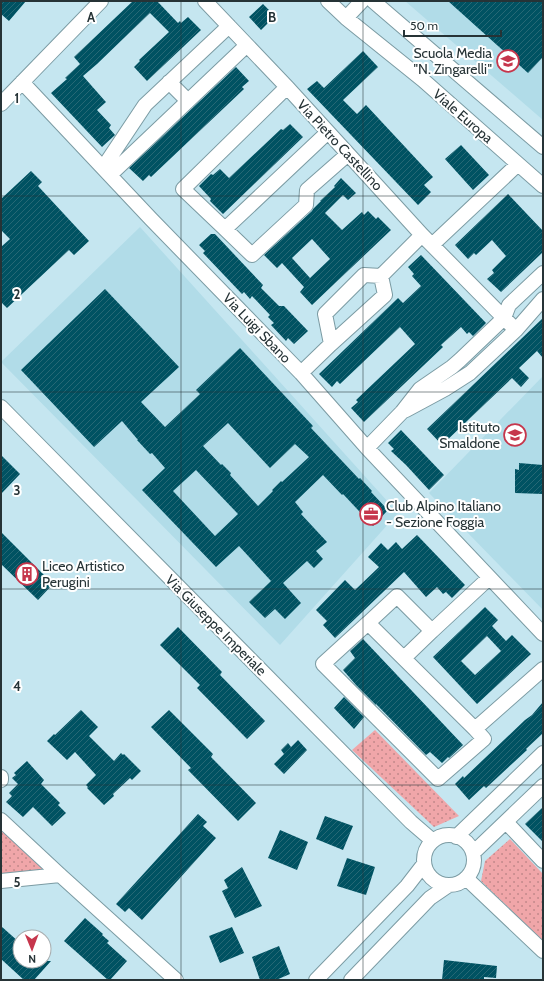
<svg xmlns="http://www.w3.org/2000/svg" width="544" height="981" font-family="Cabin,sans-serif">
<defs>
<pattern id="grass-dots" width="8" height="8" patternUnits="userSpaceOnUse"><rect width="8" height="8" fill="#f0a6a9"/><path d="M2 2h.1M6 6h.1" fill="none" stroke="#c2888a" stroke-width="1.8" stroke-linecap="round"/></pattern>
<pattern id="building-hatch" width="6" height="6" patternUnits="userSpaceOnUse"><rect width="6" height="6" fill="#005262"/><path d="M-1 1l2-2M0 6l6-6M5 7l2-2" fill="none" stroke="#266875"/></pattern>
</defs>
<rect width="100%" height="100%" fill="#c5e6f0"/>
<path fill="#b1dce8" d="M405,1H543V120Z
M140,227L398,513L280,645L1,362Z
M543,376V610L429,493Z"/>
<path fill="url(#grass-dots)" d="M375,730L459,816L434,827L352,750Z
M1,828L46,871L1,881Z
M510,839L543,874V941L481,881L485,861Z"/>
<path fill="url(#building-hatch)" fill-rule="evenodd" d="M1,1H26L9,21L1,14Z
M133,1H157L178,23L180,21L181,23L188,17L201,30L147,81L134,67L140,61L139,60L169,32L150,13L97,64L83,76L105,101L106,102L97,110L111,125L109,128L115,135L102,147L51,93L67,79L65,78L80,64L74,57Z
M448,1H543V57L528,73Z
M263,4L275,16L261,30L249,17Z
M363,51L378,67L343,100L357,114L366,105L433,177L424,185L431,192L418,205L307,89L317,81L324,88Z
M236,67L249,81L242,87L244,89L151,177L149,175L143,181L129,168Z
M290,124L303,137L223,214L210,201L211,199L199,186L211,174L213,175L220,169L229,178L281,129L283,130Z
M461,145L489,175L473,190L445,159Z
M31,171L42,182L38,186L89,241L74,255L69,250L7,308L1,302V247L10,239L1,230V199Z
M341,178L356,193L348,200L343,195L325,213L342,230L362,212L364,215L368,211L376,219L378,217L391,230L312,305L300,292L304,287L282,263L277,268L264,255L312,211L313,209L321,201H320L335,187L334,186ZM312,239L330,259L310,278L292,258Z
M508,194L543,231V252L501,292L487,279L494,273L492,270L506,256L492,240L476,255L474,253L468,259L455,245Z
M211,234H215L263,285L261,288L279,306H284L308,331L294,344L288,338L286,341L271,325L274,323L268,317L270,315L252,296L250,299L244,292L242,294L203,253L205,251L199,245Z
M421,255L486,323L473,336L469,332L467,334L461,327L441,345L443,347L364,422L351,408L358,402L356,400L415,344L400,327L340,384L337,381L332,387L319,374L398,298L403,303L421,286L412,276L414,274L408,267Z
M105,289L179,367L141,402L165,427L200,394L196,390L240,348L313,426L311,428L359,479L360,478L372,491L371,492L388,510L373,526L343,494L342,495L323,475L295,502L303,512L301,514L327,542L316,551L323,559L314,568L307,561L283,583L301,603L285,619L275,609L265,618L249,602L271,581L239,546L216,567L142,490L165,468L152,453L150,454L137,440H138L122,421L94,447L21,370ZM228,423L270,468L295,444L309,457L282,482L281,481L272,490L273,491L258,506L230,475L231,473L222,464L221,465L203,446ZM196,470L238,514L215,536L173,491Z
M543,318V358L537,351L519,368L529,378L521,387L512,378L442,445L427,429Z
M401,430L444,475L429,490L406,465L391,451L394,449L388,443Z
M1,455L20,474L1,494Z
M519,463L543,465V494L515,493V469L519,470Z
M1,532L53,584L38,600L1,564Z
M417,535L465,585L452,598L446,592L443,594L437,587L426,597L404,572L335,638L323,625L327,621L316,610L345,580L355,590L379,567L368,557L381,543L388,550L396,542L402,549Z
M485,607L498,620L492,626L506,641L512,635L531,654L477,704L433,657ZM487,636L501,651L475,675L461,661Z
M178,627L222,672L220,675L265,721L247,739L197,688L200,685L160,645Z
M363,639L463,745L449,758L448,757L442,763L430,752L426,755L376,704V705L356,685L343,670L355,658L350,651Z
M344,697L364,717L354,729L334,708Z
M543,702V733L526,749L527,750L486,788L484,786L469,800L455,784L463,776L464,778L525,720L532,715Z
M81,710L98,727L89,736L114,761L121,753L123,755L124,754L141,771L132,780L130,778L113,794L114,796L104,805L87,788L88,787L86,785L96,775L75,752L67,760L47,741L54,734L55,735Z
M169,710L213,754L211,757L256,803L238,821L188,770L191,768L151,727Z
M298,740L307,750L284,774L274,764L284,754L281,750L288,743L291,747Z
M27,761L44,780L41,784L60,803L58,805L66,813L52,826L33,807L23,817L6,802L12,796L9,793L18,784L12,778L16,775L14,773Z
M543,807V842L525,824Z
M198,814L207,822L203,826L216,838L142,920L129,908L125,912L116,904Z
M325,816L353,826L343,850L316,839Z
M280,830L308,842L297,870L268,858Z
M347,858L375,867L366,895L337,886Z
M242,867L262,906L235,918L222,891L228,888L224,880Z
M85,918L103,934L102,935L109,941L107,943L127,961L110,980H108L64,941Z
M1,926L20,943V961H51L34,980H24L1,959Z
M232,927L244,953L220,963L209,936Z
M279,946L290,974L276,980H260L252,957Z
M444,960L497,966L496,978L484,977V980H442Z"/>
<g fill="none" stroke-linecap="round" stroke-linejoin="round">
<g stroke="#7b9ba3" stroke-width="16">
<path id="minor" d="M205,1L287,87L422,235L516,330
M328,1L346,18L423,80L543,186
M373,1L543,147
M346,18L362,1
M22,82L151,219L301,373L367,448L543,634
M169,82L188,101
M1,104L101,1
M328,132L225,229L252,255L306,205L307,190L348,154
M103,168L145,105L229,26
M110,175L247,45
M225,229L183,189L287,87
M432,245L518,164
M381,276L422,235
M331,344L325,314L364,275L381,276
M301,373L331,344L385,295L381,276
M1,407L411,822L433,841
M406,410L445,389L470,373L516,330L543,299
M367,448L402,412L420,389L452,367L460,360L504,318L509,305L543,273
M368,623L323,664L438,779L484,739L475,729L543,669
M432,631L489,578
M404,658L432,631L397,596L368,623L475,729
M1,777V780
M1,820L60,875L176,980
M506,822L543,861
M424 860a25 25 0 1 1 50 0a25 25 0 1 1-50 0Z
M456,837L543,753
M473,853L543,786
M466,878L543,951
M1,881L60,875
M316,980L407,886L424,864
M351,980L430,898L449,885"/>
</g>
<use href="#minor" stroke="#fff" stroke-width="14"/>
</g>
<path fill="none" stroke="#263336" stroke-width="1" stroke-opacity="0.55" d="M181,1V980M363,1V980M1,196H543M1,392H543M1,589H543M1,785H543"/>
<defs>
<g id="school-ring" transform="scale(1.15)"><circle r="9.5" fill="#fff" stroke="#c6364c" stroke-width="1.5"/><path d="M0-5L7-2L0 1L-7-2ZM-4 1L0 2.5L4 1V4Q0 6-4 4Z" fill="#c6364c"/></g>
<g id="office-ring" transform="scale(1.15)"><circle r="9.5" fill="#fff" stroke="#c6364c" stroke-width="1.5"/><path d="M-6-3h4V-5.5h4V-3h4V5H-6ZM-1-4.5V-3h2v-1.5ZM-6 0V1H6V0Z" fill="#c6364c"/></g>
<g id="building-ring" transform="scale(1.15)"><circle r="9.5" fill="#fff" stroke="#c6364c" stroke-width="1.5"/><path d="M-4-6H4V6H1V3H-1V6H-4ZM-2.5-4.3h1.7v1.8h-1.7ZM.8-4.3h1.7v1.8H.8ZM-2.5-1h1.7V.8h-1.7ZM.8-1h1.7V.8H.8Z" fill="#c6364c"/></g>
</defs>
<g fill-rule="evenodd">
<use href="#school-ring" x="508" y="61"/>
<use href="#school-ring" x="515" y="435"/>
<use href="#office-ring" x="371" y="514"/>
<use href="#building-ring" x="27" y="574"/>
</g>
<g text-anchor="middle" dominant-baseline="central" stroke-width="4" stroke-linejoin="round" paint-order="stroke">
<g font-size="14" fill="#263336" stroke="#fff" text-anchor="end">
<text x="492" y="53">Scuola Media<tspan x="492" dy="16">"N. Zingarelli"</tspan></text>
<text x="500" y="427">Istituto<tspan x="500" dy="16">Smaldone</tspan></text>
<text x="386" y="506" text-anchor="start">Club Alpino Italiano<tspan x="386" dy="16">- Sezione Foggia</tspan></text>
<text x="42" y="566" text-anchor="start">Liceo Artistico<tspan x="42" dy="16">Perugini</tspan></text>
</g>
<g font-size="14" fill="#263336" stroke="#fff">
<text transform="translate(463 116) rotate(41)">Viale Europa</text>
<text transform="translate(340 145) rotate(47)">Via Pietro Castellino</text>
<text transform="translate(257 328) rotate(46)">Via Luigi Sbano</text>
<text transform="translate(216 625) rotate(45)">Via Giuseppe Imperiale</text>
</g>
</g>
<g font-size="13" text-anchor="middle" font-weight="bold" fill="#263336" stroke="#fff" stroke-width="4" stroke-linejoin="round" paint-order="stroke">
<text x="91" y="22">A</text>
<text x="272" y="22">B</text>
<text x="17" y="103">1</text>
<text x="17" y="299">2</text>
<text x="17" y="495">3</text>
<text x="17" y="691">4</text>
<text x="17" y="887">5</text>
</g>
<rect width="544" height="981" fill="none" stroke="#263336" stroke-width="4"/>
<g transform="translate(32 949) rotate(179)"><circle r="19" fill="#ffffff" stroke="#a8adaf"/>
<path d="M0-3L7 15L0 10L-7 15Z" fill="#c6364c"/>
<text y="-6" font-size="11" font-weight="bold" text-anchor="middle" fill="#263336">N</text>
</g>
<path d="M404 30v6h97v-6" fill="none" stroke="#263336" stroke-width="2"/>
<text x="410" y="30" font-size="12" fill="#263336" stroke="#ffffff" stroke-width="3" paint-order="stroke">50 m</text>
</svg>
